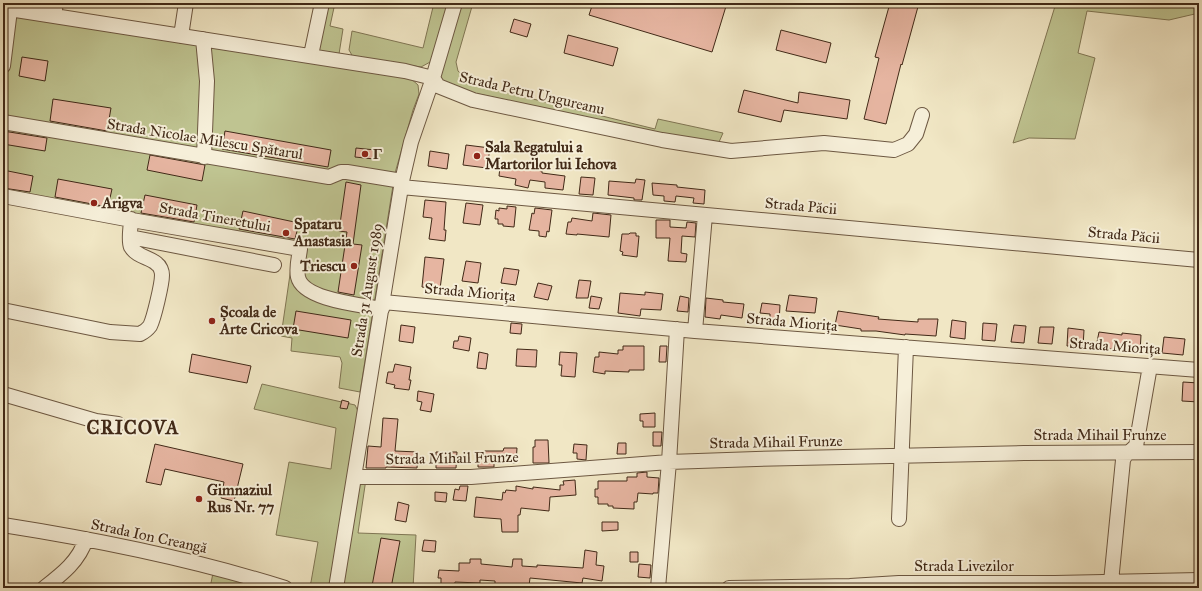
<svg xmlns="http://www.w3.org/2000/svg" width="1202" height="591" font-family="'IM FELL Great Primer',serif">
<rect width="100%" height="100%" fill="#f1e7c5"/>
<filter id="stains"><feTurbulence type="fractalNoise" baseFrequency=".005" numOctaves="4"/><feColorMatrix values="0 0 0 0 .2 0 0 0 0 .09 0 0 0 0 .02 0 0 0 .5 -.17"/></filter>
<radialGradient id="worn" r=".72"><stop offset=".6" stop-color="#630" stop-opacity="0"/><stop offset="1" stop-color="#630" stop-opacity=".3"/></radialGradient>
<path fill="#bfc491" stroke="#807654" d="M326,3H335L330,26L343,29L339,54L317,50Z
M434,3H449L432,61L421,67L353,57L349,50L352,31L423,48Z
M461,3H473L456,62L458,71L472,84L655,129L658,119L723,133L719,142L711,145L451,88L444,84L440,75Z
M1056,3H1199V13L1169,20L1087,11L1078,53L1095,58L1075,139L1029,138L1013,143Z
M3,12L409,77L418,85L419,94L413,110L395,173L360,392L339,388L342,363L340,357L291,351L292,338L281,336L293,254L132,215L3,189Z
M262,384L355,405L358,411L329,588H309L311,582L318,542L276,535L289,462L331,469L336,428L254,409Z
M366,479L358,533L416,535L413,588H343L359,483Z
M213,573L262,588H210Z"/>
<path fill="#e6b5a1" stroke="#412917" d="M593,3H727L712,52L589,15Z
M890,3H919L902,65L901,64L886,124L864,119L879,58L875,57Z
M514,19L531,24L527,37L510,32Z
M781,30L831,43L826,63L776,50Z
M568,35L618,48L613,66L564,53Z
M22,57L48,61L45,81L19,76Z
M744,90L798,103L799,92L850,100L847,119L784,110L781,122L738,112Z
M53,99L111,108L107,131L50,121Z
M3,131L47,138L45,151L3,144Z
M225,131L331,150L328,167L222,149Z
M466,145L490,148L487,168L463,165Z
M356,148L375,150L374,159L355,157Z
M430,151L449,154L447,169L428,166Z
M150,155L205,165L202,181L147,170Z
M514,166L542,171V173L565,176L563,190L545,188V182L530,180L528,188L515,185L516,179L499,176L500,167L513,169Z
M3,170L33,176L30,192L3,188Z
M581,177L595,178L593,195L579,194Z
M58,179L112,189L108,207L55,197Z
M636,179L645,180L642,200H634V198L608,195L609,181L635,183Z
M346,182L361,185L353,244L362,245L354,295L338,292L347,232L339,231Z
M652,183L677,185V187L705,190L704,204L693,203L694,198L676,196L675,202L664,201V196L653,195Z
M145,195L197,205L194,222L141,213Z
M425,200L446,202L444,230H446L445,241L429,239L432,218L423,217Z
M466,203L483,205L480,225L463,223Z
M507,206L516,207L514,227L503,226V224H498V219H495L496,210L499,211V208L507,209Z
M535,208L552,210L549,232L547,231L546,237L539,236V231L529,230L532,213L534,214Z
M243,211L299,223L295,239L239,229Z
M593,213L611,215L609,237L577,234V235L566,234L568,222H571L572,218L592,221Z
M656,220H670V227L686,228L687,222L696,223L695,237L682,236L681,253L687,254L686,262L668,261L670,238H656Z
M630,233H636V236H639L637,257L622,255L623,252L620,251L622,234H629Z
M425,257L444,259L440,289L422,287Z
M466,261L481,263L478,283L462,281Z
M504,268L519,270L516,285L501,283Z
M579,280L591,281L588,298H576Z
M538,283L552,286L548,300L534,297Z
M645,292L663,294L661,310L641,309L640,316L618,313L620,293L645,295Z
M789,295L817,298L815,313L786,311Z
M591,296L602,298L599,309L589,308Z
M680,296L689,298L688,312L677,311Z
M706,298L723,300V302L744,304L742,318L721,315L720,319L705,317Z
M762,303L780,305L779,323H770V314L760,313Z
M296,311L351,320L348,338L293,329Z
M838,311L879,317L878,319L918,322V319H938L936,336L905,334V335L876,331H861V329L835,325Z
M952,320L966,322L965,339L950,337Z
M511,323L522,324L521,334L510,333Z
M983,323L997,324L995,341L982,340Z
M401,325L415,327L413,343L399,341Z
M1014,325L1026,326L1024,343L1011,342Z
M1040,327H1054L1052,344L1038,343Z
M1068,328L1084,330L1083,347L1067,346Z
M1099,332L1122,335V333L1141,335L1140,353L1096,347Z
M459,336L471,338L469,351L453,348L454,341H458Z
M1164,337L1185,339L1183,355L1162,353Z
M623,346H644V370H629V372L605,371V374L593,372L595,357H599V352L618,354V350H623Z
M660,346H667L666,362H659Z
M517,349L537,350L536,367L516,366Z
M479,352L488,354L486,369L477,368Z
M560,352L577,353L575,377L561,376L562,365H559Z
M192,354L251,366L247,383L189,372Z
M395,364L411,367L409,380H411L409,390L394,388L395,385L386,383L388,372H393Z
M1183,382L1199,383V402L1182,401Z
M418,391L434,394L431,412L420,410L422,402L417,401Z
M342,400L349,402L347,409L340,408Z
M655,413V427H643V421H640V414Z
M383,418L398,419L395,451L418,452L417,468L386,467V468H366L368,446L381,447Z
M653,432H662L661,446H653Z
M535,440H548L549,463H533V447H535Z
M618,443H626V454H617Z
M155,444L243,464L234,501L221,498L224,482L165,469L161,485L146,482Z
M574,444L587,445L586,460L577,459V453H573Z
M504,448H517L516,463L494,462V467H478V451H503Z
M436,452H457L456,468H436Z
M647,472V477L659,478L658,493H653V494L638,493L637,502H634V509L613,508V506H608V504H598V497H595V489H598V481H627V477H637V473Z
M575,480L576,495L550,497L549,511L521,508L520,515H518V532H502L501,519L474,517L476,497L502,500L503,492L505,493L506,490L516,491V486L533,489V487L560,490V485H564L563,481Z
M460,486H468L466,501L453,500L455,489L459,490Z
M435,492L447,493L446,502L435,501Z
M398,502L409,505L406,522L395,520Z
M602,522H618V530L602,531Z
M381,538L400,541L391,588L372,586Z
M424,540L436,541L435,552L422,551Z
M585,550L597,552L596,565L604,566L602,581L583,578L582,583L530,578L529,586L505,584V585H495V581L480,580V583L455,582L454,588H445L446,584H441V578H438L439,570L459,571V563H470V559H481V564L512,567L513,559H522V566L537,567V565L583,568Z
M630,552H638V562H630Z
M639,564L651,565L650,578L638,577Z"/>
<g fill="none" stroke-linecap="round" stroke-linejoin="round">
<g stroke="#6d5842" stroke-width="16">
<path id="minor" d="M3,8L405,71L433,78L438,86L473,100L662,140L731,151L824,143L894,150L908,144L916,134L922,115
M54,16L56,3
M181,36L186,3
M203,39L207,81L204,157
M311,55L322,3
M3,66L10,10
M3,122L329,177L341,172H347L402,181
M401,187L1199,260
M3,196L126,219L300,249C299,258 296,267 298,277C303,300 362,305 382,309
M130,237L274,265
M383,302L695,331L1199,370
M3,310L110,332L140,334C144,332 147,330 150,326C154,318 162,284 162,275C162,271 160,266 157,264C150,257 137,257 131,247C128,240 131,227 131,219
M695,331L705,215
M3,394L96,421L118,424
M354,477H471L669,462L756,459L1024,453L1199,452
M899,519L906,347
M3,525C99,540 193,559 285,588
M1111,582L1123,460L1125,456L1136,446L1150,366
M44,588C62,574 79,561 86,539
M336,588L402,181L411,142L433,78L455,3
M658,588L669,462L677,329
M729,588L850,586L899,583H1055L1199,580"/>
</g>
<use href="#minor" stroke="#f6efd9" stroke-width="14"/>
</g>
<g fill="#8f2418" stroke="#f6efd9" stroke-width="1.5">
<circle cx="365" cy="154" r="4"/>
<circle cx="477" cy="156" r="4"/>
<circle cx="94" cy="203" r="4"/>
<circle cx="286" cy="233" r="4"/>
<circle cx="354" cy="266" r="4"/>
<circle cx="212" cy="321" r="4"/>
<circle cx="199" cy="499" r="4"/>
</g>
<g text-anchor="middle" dominant-baseline="central" stroke-width="4" stroke-linejoin="round" paint-order="stroke">
<g font-size="15" fill="#412917" stroke="#f6efd9">
<text transform="translate(532 93) rotate(13)">Strada Petru Ungureanu</text>
<text transform="translate(205 139) rotate(9)">Strada Nicolae Milescu Spătarul</text>
<text transform="translate(801 206) rotate(5)">Strada Păcii</text>
<text transform="translate(215 217) rotate(10)">Strada Tineretului</text>
<text transform="translate(1124 235) rotate(5)">Strada Păcii</text>
<text transform="translate(367 290) rotate(-81)">Strada 31 August 1989</text>
<text transform="translate(470 292) rotate(5)">Strada Miorița</text>
<text transform="translate(792 322) rotate(5)">Strada Miorița</text>
<text transform="translate(1115 346) rotate(4)">Strada Miorița</text>
<text x="1100" y="435">Strada Mihail Frunze</text>
<text transform="translate(776 442) rotate(-1)">Strada Mihail Frunze</text>
<text transform="translate(452 458) rotate(-1)">Strada Mihail Frunze</text>
<text transform="translate(149 536) rotate(12)">Strada Ion Creangă</text>
<text x="964" y="566">Strada Livezilor</text>
</g>
<g font-size="15" font-weight="bold" fill="#412917" stroke="#f6efd9" text-anchor="start">
<text x="485" y="147">Sala Regatului a<tspan x="485" dy="17">Martorilor lui Iehova</tspan></text>
<text x="373" y="154">Г</text>
<text x="102" y="203">Arigva</text>
<text x="294" y="224">Spataru<tspan x="294" dy="17">Anastasia</tspan></text>
<text x="346" y="266" text-anchor="end">Triescu</text>
<text x="220" y="312">Școala de<tspan x="220" dy="17">Arte Cricova</tspan></text>
<text x="207" y="490">Gimnaziul<tspan x="207" dy="17">Rus Nr. 77</tspan></text>
</g>
<g font-size="19" font-weight="bold" letter-spacing="1" fill="#412917" stroke="#f6efd9">
<text x="133" y="427">CRICOVA</text>
</g>
</g>
<rect width="1202" height="591" fill="none" stroke="#f1e7c5" stroke-width="16"/>
<rect x="4" y="4" width="1194" height="583" fill="none" stroke="#412917" stroke-width="2"/>
<rect x="8" y="8" width="1186" height="575" fill="none" stroke="#412917"/>
<rect width="100%" height="100%" filter="url(#stains)"/>
<rect width="100%" height="100%" fill="url(#worn)"/>
</svg>
